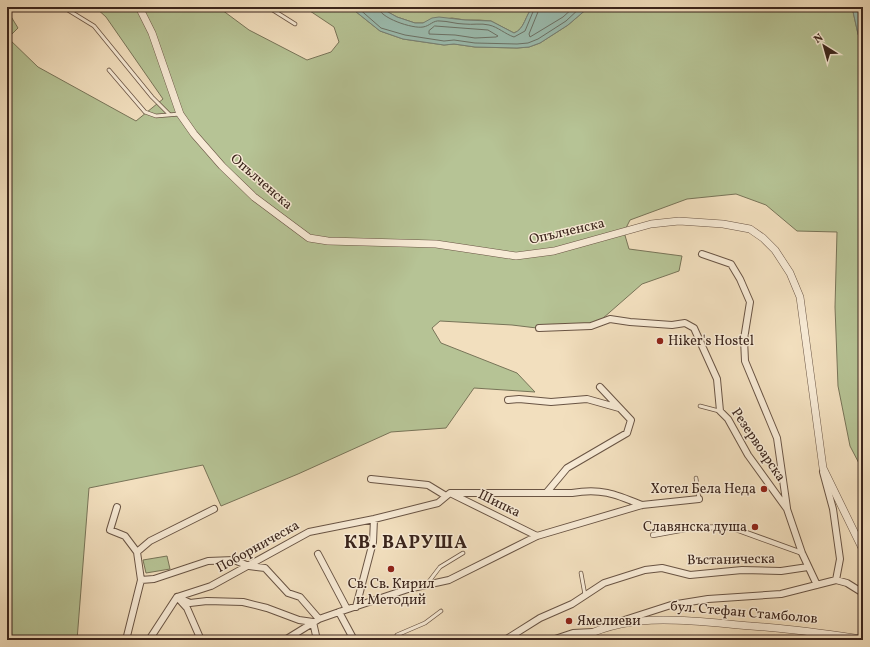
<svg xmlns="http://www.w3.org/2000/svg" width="870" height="647" font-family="Vollkorn,serif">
<rect width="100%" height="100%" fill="#f2dfbe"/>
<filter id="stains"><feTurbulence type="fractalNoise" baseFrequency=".005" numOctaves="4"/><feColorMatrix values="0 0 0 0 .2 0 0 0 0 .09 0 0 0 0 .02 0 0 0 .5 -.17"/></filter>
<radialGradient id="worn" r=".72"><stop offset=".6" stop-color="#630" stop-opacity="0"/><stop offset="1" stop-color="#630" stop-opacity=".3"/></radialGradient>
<path fill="#b6c395" stroke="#787458" d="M95,7H218L249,30L307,60L331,52L339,42L334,27L304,7H350L380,31L403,39L444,45L454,44L475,47L517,48L529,47L540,43L568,25L589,7H852L858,34L863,46V471L850,446L838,386L835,307L837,232L797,231L766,205L736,194L687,199L630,220L624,232L629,249L682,256L679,271L642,284L602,319L591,326L545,329L512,325L440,321L432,328L441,343L517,373L535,392L474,388L446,428L391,432L298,474L221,506L203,465L89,488L77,640H7V10L18,28L8,38L38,67L136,121L163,99L106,17Z
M379,7H533C525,15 525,29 514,33L491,21L479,20H465L452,18L423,23H415L397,17Z
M167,556L170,569L146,573L143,560Z"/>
<path fill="#9bbdb0" stroke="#758075" d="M350,7H379L397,17L415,23H423L432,18L439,17L465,20L491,21L514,33C525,29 525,15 533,7H589L568,25L540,43L529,47L517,48L475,47L454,44L444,45L403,39L380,31Z
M852,7H863V46L858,34Z"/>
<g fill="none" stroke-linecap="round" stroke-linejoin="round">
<path stroke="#6b7166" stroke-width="1" d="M357,7L381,28L405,35L444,41L454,40L475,43L517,44L528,43L538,39L566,21L581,7
M378,7C379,18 413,29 423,27C430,26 433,20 440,21C448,21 456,24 464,24C473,25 481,23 489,25C498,27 505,34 514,37L525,31L535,7
M540,7L529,34L530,37L563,17L574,7
M435,26L488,30L498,36L496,37L475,38L455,35L429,34V31Z"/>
<g stroke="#695444" stroke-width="4.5">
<path id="service" d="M63,7L94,26L152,97L170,115
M268,7L295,24
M109,70L145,112L156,116L180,114
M700,406L719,411
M696,478L699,499
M581,573L585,595
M427,584L440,567L463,553
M394,640L397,635L425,623L441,611"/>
</g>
<g stroke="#695444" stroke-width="6">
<path id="pedestrian" d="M653,535L691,528L730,527L802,553"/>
</g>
<g stroke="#695444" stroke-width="8">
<path id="minor" d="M702,254L731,264L740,279L750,302L744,339L745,361L777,438L787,508
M539,328L591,326L610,319L630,322L672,325L685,323L694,328L717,379L720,411L728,419L748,455L787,509L802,553L817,585
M508,400L519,399L551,402L587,399L619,408
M823,472L833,509L840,559L836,580
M371,479L428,485L446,496
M547,492L567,468L627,433L631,420L600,387
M452,494L537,536
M117,507L110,530L125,536L137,552L141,580L126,640
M137,552L150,541L214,509
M318,554L347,609
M141,580L154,579L208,561L234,560L249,566L265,568L288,593L300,597L319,619
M177,597L190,603L207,601L243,602L267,608L299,620L313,622L317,640
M178,598L187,608L201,640
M356,607L373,542L374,519
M339,612L354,640
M612,624L671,605L708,599L781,594L836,580L847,583L863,593
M149,640L177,597L211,586L309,532L374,519L438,503L450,493H572C601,488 615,494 642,505
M285,640L319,619L339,612L408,589L449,580L537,536L642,505L699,499
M505,640L540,618L572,604L604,583L645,570L662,568L690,575L742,570L781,571L808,567
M552,640L573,633L593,632"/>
</g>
<g stroke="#695444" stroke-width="8">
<path id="tertiary" d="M139,7L152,33L180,114L194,134L222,166L254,197L309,238L328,241L436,244L516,256L554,251L651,224L679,221L723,224L750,229L763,238L775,250L790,273L800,297L823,468L863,550
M577,640C631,610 692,621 751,626C788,628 826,634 863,639"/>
</g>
<use href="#service" stroke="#f7ead5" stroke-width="3"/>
<use href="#pedestrian" stroke="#f7ead5" stroke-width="4.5"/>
<use href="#minor" stroke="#f7ead5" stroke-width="6"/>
<use href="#tertiary" stroke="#f7ead5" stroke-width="7"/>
</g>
<g fill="#8f2418" stroke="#f7ead5" stroke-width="1.5">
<circle cx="660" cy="341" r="4"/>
<circle cx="764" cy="489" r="4"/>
<circle cx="755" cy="527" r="4"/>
<circle cx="391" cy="569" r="4"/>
<circle cx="569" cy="621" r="4"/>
</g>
<g text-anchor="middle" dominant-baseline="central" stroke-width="3" stroke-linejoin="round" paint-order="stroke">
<g font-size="14" fill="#3b251c" stroke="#f7ead5">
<text transform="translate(261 182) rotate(41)">Опълченска</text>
<text transform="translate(567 232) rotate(-13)">Опълченска</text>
<text transform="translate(758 445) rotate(56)">Резервоарска</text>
<text transform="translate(499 504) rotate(26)">Шипка</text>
<text transform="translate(258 547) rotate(-29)">Поборническа</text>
<text transform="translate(731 560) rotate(-1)">Въстаническа</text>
<text transform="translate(744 613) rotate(5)">бул. Стефан Стамболов</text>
</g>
<g font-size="14" fill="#3b251c" stroke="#f7ead5" text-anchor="start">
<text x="668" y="341">Hiker's Hostel</text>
<text x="756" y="489" text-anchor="end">Xотел Бела Неда</text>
<text x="747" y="527" text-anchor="end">Славянска душа</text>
<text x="391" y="584" text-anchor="middle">Св. Св. Кирил<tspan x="391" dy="16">и Методий</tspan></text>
<text x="577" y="621">Ямелиеви</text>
</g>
<g font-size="18" font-weight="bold" letter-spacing="1" fill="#3b251c" stroke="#f7ead5">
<text x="406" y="543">КВ. ВАРУША</text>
</g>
</g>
<rect width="870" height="647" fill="none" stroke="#f2dfbe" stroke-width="24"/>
<rect x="8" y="8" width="854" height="631" fill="none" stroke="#3b251c" stroke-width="2"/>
<rect x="12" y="12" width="846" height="623" fill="none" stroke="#3b251c"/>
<g transform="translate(824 46) rotate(323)" stroke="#f7ead5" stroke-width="3" paint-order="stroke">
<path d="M0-3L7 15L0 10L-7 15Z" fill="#3b251c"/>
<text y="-6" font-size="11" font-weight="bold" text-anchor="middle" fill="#3b251c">N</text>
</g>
<rect width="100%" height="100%" filter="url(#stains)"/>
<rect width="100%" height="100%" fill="url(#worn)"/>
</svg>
